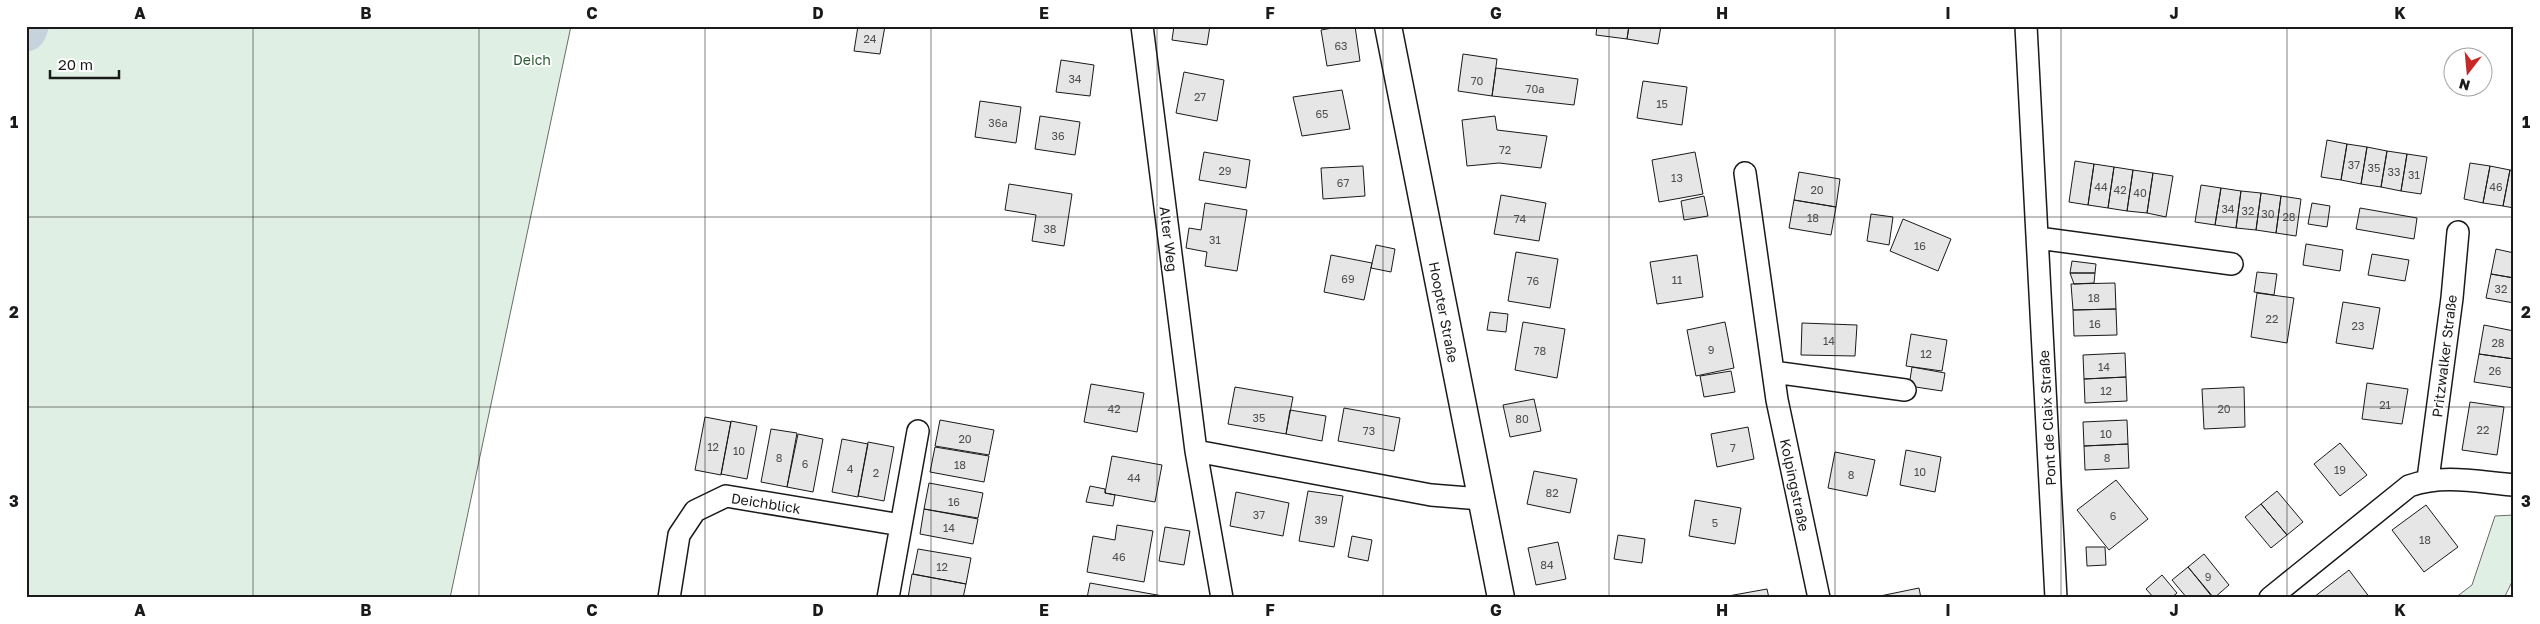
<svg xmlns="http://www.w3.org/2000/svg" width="2540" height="624" font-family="'Golos Text',sans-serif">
<rect width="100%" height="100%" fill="#fff"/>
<path fill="#e0efe3" stroke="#6a6a6a" d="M26,26H571L450,598H26Z
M2514,515V578L2504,598H2455L2472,585L2495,516Z"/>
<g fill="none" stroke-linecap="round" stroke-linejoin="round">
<path stroke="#c6d2dc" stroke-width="41" d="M26,31L28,26"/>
</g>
<path fill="#e6e6e6" stroke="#1a1a1a" d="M858,26H885L880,54L854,51Z
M1174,26H1210L1207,45L1172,40Z
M1344,26H1355L1360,61L1327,66L1321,30Z
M1597,26H1629L1627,39L1596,35Z
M1629,26H1661L1658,44L1627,39Z
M1463,54L1497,59L1492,96L1458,91Z
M1061,60L1094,65L1090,96L1056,92Z
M1496,68L1578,79L1574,105L1492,96Z
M1184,72L1224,80L1217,121L1176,113Z
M1643,81L1687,87L1682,125L1637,118Z
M1342,90L1350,129L1302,136L1293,97Z
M980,101L1021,107L1016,143L975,137Z
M1040,116L1080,122L1075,155L1035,149Z
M1495,116L1497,130L1547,136L1541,168L1499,163L1467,166L1462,120Z
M2327,140L2347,144L2341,180L2321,177Z
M2347,144L2367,147L2361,184L2341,180Z
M2367,147L2387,151L2381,187L2361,184Z
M2387,151L2407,154L2401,191L2381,187Z
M1204,152L1250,160L1246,188L1199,180Z
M1695,152L1703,194L1659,202L1652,160Z
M2407,154L2427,157L2421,194L2401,191Z
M2075,161L2094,164L2088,205L2069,202Z
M2470,163L2490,166L2483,203L2464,199Z
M2094,164L2114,167L2108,208L2088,205Z
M1363,166L1365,196L1323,199L1321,168Z
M2490,166L2510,170L2503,206L2483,203Z
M2114,167L2133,170L2127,211L2108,208Z
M2133,170L2153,173L2147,213L2127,211Z
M2510,170L2514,171V208L2503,206Z
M1799,172L1840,179L1836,207L1794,200Z
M2153,173L2173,176L2166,217L2147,213Z
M1009,184L1072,194L1064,246L1032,241L1036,215L1005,210Z
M2201,185L2221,188L2215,225L2195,222Z
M2221,188L2241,191L2236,228L2215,225Z
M2241,191L2261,193L2256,230L2236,228Z
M2261,193L2281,196L2276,233L2256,230Z
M1501,195L1546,203L1539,241L1494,234Z
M1704,196L1708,216L1684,220L1681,201Z
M2281,196L2301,199L2296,236L2276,233Z
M1794,200L1836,207L1831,235L1789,228Z
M1205,203L1247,210L1237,271L1205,266L1207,252L1186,248L1189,228L1201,230Z
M2312,203L2330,206L2327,227L2308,224Z
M2360,208L2417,218L2414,239L2356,229Z
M1871,214L1893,217L1889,245L1867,241Z
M1903,219L1951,239L1938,271L1890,251Z
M2306,244L2343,250L2340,271L2303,265Z
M1376,245L1395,249L1391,272L1371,268Z
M2496,249L2514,253V278L2491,274Z
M1516,252L1558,259L1550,308L1508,301Z
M2372,254L2409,260L2405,281L2368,275Z
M1331,255L1372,263L1364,300L1324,292Z
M1697,255L1703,297L1657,304L1650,262Z
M2072,261L2096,264L2095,273H2070Z
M2257,272L2277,274L2274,295L2254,292Z
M2070,273H2095L2094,283L2074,284Z
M2491,274L2514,278V303L2486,298Z
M2115,283L2116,309L2073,310L2071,284Z
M2257,293L2294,298L2287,343L2251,337Z
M2343,302L2380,308L2373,349L2336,343Z
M2116,309L2117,335L2074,336L2073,310Z
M1490,312L1508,314L1506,332L1487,330Z
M1523,322L1565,329L1557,378L1515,370Z
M1725,322L1734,368L1696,376L1687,330Z
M1802,323L1857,325L1855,356L1801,355Z
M2484,325L2514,331V359L2479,354Z
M1911,334L1947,340L1942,371L1906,366Z
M2125,353L2126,377L2084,379L2083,355Z
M2479,354L2514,359V388L2474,382Z
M1912,367L1945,373L1942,391L1909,386Z
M1731,371L1735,392L1704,397L1700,376Z
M2126,377L2127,401L2085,403L2084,379Z
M2367,383L2408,389L2402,424L2362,419Z
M1091,384L1144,393L1137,432L1084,422Z
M1235,387L1293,397L1286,434L1228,424Z
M2244,387L2245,427L2204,429L2202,389Z
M1534,399L1541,431L1510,437L1503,405Z
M2470,402L2504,407L2497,455L2462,450Z
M1344,408L1400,418L1394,451L1338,441Z
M1290,410L1326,416L1322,441L1286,434Z
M705,417L731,422L721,475L695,470Z
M940,420L994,430L989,455L935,446Z
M2127,420L2128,444L2084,446L2083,422Z
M731,421L757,426L747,479L721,474Z
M1748,427L1754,459L1717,467L1711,434Z
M771,429L797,433L787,487L761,482Z
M798,434L823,439L813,492L787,487Z
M842,439L868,444L858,497L832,492Z
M868,442L894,447L884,501L858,496Z
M2340,443L2367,475L2340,496L2314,464Z
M2128,444L2129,468L2085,470L2084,446Z
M935,447L989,456L984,482L930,472Z
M1906,450L1941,457L1935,492L1900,485Z
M1835,452L1875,460L1867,496L1828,488Z
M1112,456L1162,465L1155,502L1105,493Z
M1534,471L1577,479L1570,513L1527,504Z
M2116,480L2148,519L2109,550L2077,510Z
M929,483L983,493L978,518L924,509Z
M1090,486L1105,489V493L1115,495L1113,506L1086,502Z
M1308,491L1343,496L1334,547L1299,541Z
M2277,491L2303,522L2287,535L2261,504Z
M1236,492L1289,503L1283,536L1230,526Z
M1695,500L1741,508L1735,544L1689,536Z
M2261,504L2287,535L2271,548L2245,517Z
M2426,505L2458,547L2424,572L2392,530Z
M924,509L978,519L973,544L920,534Z
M1117,525L1153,531L1144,582L1087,572L1093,536L1115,540Z
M1165,527L1190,531L1184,565L1159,561Z
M1618,535L1645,539L1642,563L1614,559Z
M1352,536L1372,540L1368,561L1348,557Z
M1558,542L1566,579L1536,585L1528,548Z
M2086,547H2105L2106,565L2087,566Z
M918,549L971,558L966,584L913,574Z
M2204,554L2229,585L2214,598L2188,567Z
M2188,567L2213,598H2187L2172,580Z
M2349,570L2370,598H2315L2314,597Z
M912,574L966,584L963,598H908Z
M2162,575L2177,593L2171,598H2154L2146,589Z
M1090,583L1174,598H1087Z
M1919,588L1921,598H1880V596Z
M1767,589L1769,598H1717Z"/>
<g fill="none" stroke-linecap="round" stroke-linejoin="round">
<g stroke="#1a1a1a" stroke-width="24">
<path id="minor" d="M1142,26L1196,451L1431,495L1481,499
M2026,26L2056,598
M1745,173L1777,400L1819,598
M2038,238L2232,264
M1774,372L1905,390
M1196,451L1222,598
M2428,479L2452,298L2458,232
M669,598L679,535L695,511L726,496L901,525
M888,598L918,431
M2270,598L2409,486C2443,474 2478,482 2514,485"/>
</g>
<g stroke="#1a1a1a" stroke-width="29">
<path id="tertiary" d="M1388,26L1501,598"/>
</g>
<use href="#minor" stroke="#fff" stroke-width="21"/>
<use href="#tertiary" stroke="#fff" stroke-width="26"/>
</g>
<path fill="none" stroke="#1a1a1a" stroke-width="1" stroke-opacity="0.55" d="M253,26V598M479,26V598M705,26V598M931,26V598M1157,26V598M1383,26V598M1609,26V598M1835,26V598M2061,26V598M2287,26V598M26,217H2514M26,407H2514"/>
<g text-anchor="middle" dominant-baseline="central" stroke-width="4" stroke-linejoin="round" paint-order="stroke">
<g font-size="11" fill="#4d4d4d">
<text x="870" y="38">24</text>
<text x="1341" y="45">63</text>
<text x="1075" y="78">34</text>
<text x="1477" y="80">70</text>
<text x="1535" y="88">70a</text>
<text x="1200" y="96">27</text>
<text x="1662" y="103">15</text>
<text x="1322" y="113">65</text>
<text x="998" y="122">36a</text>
<text x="1058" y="135">36</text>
<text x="1505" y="149">72</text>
<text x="2354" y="164">37</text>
<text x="2374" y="167">35</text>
<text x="1225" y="170">29</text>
<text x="2394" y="171">33</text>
<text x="2414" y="174">31</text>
<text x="1677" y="177">13</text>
<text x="1343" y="182">67</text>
<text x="2101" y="186">44</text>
<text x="2496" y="186">46</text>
<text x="1817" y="189">20</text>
<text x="2120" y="189">42</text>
<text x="2140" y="192">40</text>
<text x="2228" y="208">34</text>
<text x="2248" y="210">32</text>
<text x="2268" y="213">30</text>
<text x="2289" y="216">28</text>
<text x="1813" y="217">18</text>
<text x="1520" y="218">74</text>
<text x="1050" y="228">38</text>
<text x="1215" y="239">31</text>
<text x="1920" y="245">16</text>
<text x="1348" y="278">69</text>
<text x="1677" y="279">11</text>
<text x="1533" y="280">76</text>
<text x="2501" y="288">32</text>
<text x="2094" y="297">18</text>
<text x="2272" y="318">22</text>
<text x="2095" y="323">16</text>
<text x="2358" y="325">23</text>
<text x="1829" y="340">14</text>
<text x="2498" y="342">28</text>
<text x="1711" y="349">9</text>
<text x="1540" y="350">78</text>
<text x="1926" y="353">12</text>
<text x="2104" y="366">14</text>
<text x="2495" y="370">26</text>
<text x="2106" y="390">12</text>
<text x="2385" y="404">21</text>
<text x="1114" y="408">42</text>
<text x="2224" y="408">20</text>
<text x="1259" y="417">35</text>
<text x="1522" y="418">80</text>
<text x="2483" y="429">22</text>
<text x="1369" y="430">73</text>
<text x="2106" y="433">10</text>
<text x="965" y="438">20</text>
<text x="713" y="446">12</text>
<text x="1733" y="447">7</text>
<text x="739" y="450">10</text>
<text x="779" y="457">8</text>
<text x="2107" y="457">8</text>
<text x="805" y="463">6</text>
<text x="960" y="464">18</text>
<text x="850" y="468">4</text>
<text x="2340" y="469">19</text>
<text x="1920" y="471">10</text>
<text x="876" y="472">2</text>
<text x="1851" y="474">8</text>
<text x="1134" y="477">44</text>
<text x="1552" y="492">82</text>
<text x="954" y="501">16</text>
<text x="1259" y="514">37</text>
<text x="2113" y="515">6</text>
<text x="1321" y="519">39</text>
<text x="1715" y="522">5</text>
<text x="949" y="527">14</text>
<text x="2425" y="539">18</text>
<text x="1119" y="556">46</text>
<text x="1547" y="564">84</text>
<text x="942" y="566">12</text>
<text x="2208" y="576">9</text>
</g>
<g font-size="14" fill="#2b5a34" stroke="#fff">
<text x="532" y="59">Deich</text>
</g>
<g font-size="14" fill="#1a1a1a" stroke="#fff">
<text transform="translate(1169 239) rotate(83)">Alter Weg</text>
<text transform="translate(1444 312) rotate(79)">Hoopter Straße</text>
<text transform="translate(2444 356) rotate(-83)">Pritzwalker Straße</text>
<text transform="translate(2047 418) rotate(-93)">Pont de Claix Straße</text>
<text transform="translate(1795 485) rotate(78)">Kolpingstraße</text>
<text transform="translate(766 503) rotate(9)">Deichblick</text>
</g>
</g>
<rect width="2540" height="624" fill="none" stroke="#ffffff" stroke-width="55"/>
<g transform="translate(2468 72) rotate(196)"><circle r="24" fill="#ffffff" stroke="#a3a3a3"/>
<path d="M0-4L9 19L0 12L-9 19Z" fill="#c62828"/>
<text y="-8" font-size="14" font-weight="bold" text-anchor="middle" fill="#1a1a1a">N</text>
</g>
<path d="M50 70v8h69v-8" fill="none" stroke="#1a1a1a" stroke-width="2.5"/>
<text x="58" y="70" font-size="15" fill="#1a1a1a" stroke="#ffffff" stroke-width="4" paint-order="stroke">20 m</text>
<rect x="28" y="28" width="2484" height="568" fill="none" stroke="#1a1a1a" stroke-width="2"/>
<g font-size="16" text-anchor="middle" font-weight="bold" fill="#1a1a1a">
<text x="140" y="19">A</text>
<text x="366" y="19">B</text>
<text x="592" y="19">C</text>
<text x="818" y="19">D</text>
<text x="1044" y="19">E</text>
<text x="1270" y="19">F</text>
<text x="1496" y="19">G</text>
<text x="1722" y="19">H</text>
<text x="1948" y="19">I</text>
<text x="2174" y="19">J</text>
<text x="2400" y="19">K</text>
<text x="14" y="128">1</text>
<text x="2526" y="128">1</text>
<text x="14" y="318">2</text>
<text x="2526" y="318">2</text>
<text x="14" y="507">3</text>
<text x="2526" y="507">3</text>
<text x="140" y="616">A</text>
<text x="366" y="616">B</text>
<text x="592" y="616">C</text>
<text x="818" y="616">D</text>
<text x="1044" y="616">E</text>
<text x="1270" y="616">F</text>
<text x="1496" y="616">G</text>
<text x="1722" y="616">H</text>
<text x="1948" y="616">I</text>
<text x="2174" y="616">J</text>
<text x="2400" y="616">K</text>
</g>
</svg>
